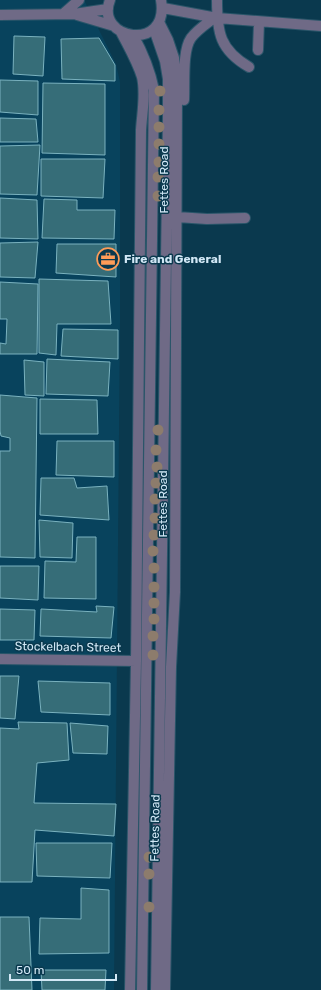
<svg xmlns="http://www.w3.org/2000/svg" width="321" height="990" font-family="Rubik,sans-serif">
<rect width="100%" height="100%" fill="#0a394e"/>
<path fill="#08435d" d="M0,0H84L116,64L120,82V320L114,990H0Z"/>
<path fill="#366d78" stroke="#7ab2bf" d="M14,36L45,37L43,76L13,74Z
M99,38L115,65V81L62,79L61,39Z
M0,80L38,81V115L0,112Z
M43,83L105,84V155L42,153Z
M0,118L36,119L38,142H0Z
M40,145L37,195L0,194V146Z
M41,159H105L103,198L41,196Z
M0,198L37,200L38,239L0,238Z
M44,199L77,200V210H115L114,239L42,238Z
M38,242L35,278L0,277V243Z
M57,244H116V277L56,273Z
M39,279L108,281L111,324H57L56,355L39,353Z
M0,282L38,284L37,354H0V343L6,344L7,319H0Z
M63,329L118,330V359L61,356Z
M47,359L110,362L108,396L46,394Z
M24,360L44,362V396L25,395Z
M0,395L37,398L35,558L0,557V451H10V438L1,436L0,431Z
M40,399L97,400L98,434H40Z
M57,441H114V477L56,475Z
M41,478H74L77,488L107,486L109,520L40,515Z
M39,520L73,523L72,558L40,557Z
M77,537H96V599L44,598L45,561L76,562Z
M0,566H39L38,600L0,598Z
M96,606L114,607L111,638L40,636L41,609L97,612Z
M0,609L35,610L34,640H0Z
M0,676H19L15,719L0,718Z
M38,681L110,683V715L41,712Z
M18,722L67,723L69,760L37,763L34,803L116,804L114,836L35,830L32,882H0V728L19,729Z
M70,723L108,726L107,754L73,753Z
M36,843H112L110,878L37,876Z
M81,888L109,890V953L39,954L40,918L81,919Z
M0,917H29L32,990H0Z
M41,970H106L105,990H42Z"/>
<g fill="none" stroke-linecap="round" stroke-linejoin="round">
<g stroke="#2a5569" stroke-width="12">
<path id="minor" d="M110,0C94,40 170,53 161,0
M217,0C217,33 220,50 249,67
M163,8L217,18L321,26
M63,14L79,0
M0,15L74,14L108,9
M77,15L114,26
M159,22L168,40L174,58L177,87L175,592L171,667L165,990
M154,29L165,61L168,79V114L156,990
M121,32C128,46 137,61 142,77C146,94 142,113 141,130L136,661L130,990
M133,35C143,53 150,70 154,90L142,990
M258,50L259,22
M184,100C185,83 182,51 191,38C197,30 206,24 214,18
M177,217L207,219L245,218
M0,659L136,661"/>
</g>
<use href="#minor" stroke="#6f6a86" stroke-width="10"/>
</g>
<g fill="#8d7c6c">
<circle cx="160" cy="91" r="5.5"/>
<circle cx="159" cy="110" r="5.5"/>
<circle cx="159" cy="127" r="5.5"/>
<circle cx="159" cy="144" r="5.5"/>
<circle cx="159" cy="162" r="5.5"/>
<circle cx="158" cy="177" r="5.5"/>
<circle cx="158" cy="196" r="5.5"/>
<circle cx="158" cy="430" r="5.5"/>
<circle cx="156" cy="450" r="5.5"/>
<circle cx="157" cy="467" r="5.5"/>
<circle cx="156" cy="483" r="5.5"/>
<circle cx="155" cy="499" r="5.5"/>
<circle cx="155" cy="518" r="5.5"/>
<circle cx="154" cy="535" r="5.5"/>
<circle cx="153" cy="551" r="5.5"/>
<circle cx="154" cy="568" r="5.5"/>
<circle cx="154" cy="587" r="5.5"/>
<circle cx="154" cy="603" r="5.5"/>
<circle cx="154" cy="619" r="5.5"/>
<circle cx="153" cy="636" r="5.5"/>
<circle cx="153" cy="655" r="5.5"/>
<circle cx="149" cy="857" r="5.5"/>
<circle cx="149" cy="874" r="5.5"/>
<circle cx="149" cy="907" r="5.5"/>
</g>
<defs>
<g id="office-ring" transform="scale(1.15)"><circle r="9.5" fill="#0a394e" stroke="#fe9c58" stroke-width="1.5"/><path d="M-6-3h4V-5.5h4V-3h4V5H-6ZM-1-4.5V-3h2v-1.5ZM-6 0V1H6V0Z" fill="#fe9c58"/></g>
</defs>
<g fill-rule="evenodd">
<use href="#office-ring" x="108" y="259"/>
</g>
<g text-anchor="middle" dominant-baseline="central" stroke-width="3" stroke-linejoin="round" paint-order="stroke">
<g font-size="12" fill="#d2e8f6" stroke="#0a394e">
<text transform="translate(164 180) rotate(-90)">Fettes Road</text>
<text transform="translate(163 504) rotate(-90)">Fettes Road</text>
<text transform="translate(68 647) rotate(1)">Stockelbach Street</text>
<text transform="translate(155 828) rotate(-89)">Fettes Road</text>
</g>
<g font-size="12" font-weight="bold" fill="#d2e8f6" stroke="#0a394e" text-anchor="start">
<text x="124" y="259">Fire and General</text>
</g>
</g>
<path d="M10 974v6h106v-6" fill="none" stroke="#d2e8f6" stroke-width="2"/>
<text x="16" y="974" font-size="12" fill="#d2e8f6" stroke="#0a394e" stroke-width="3" paint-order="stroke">50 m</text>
</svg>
